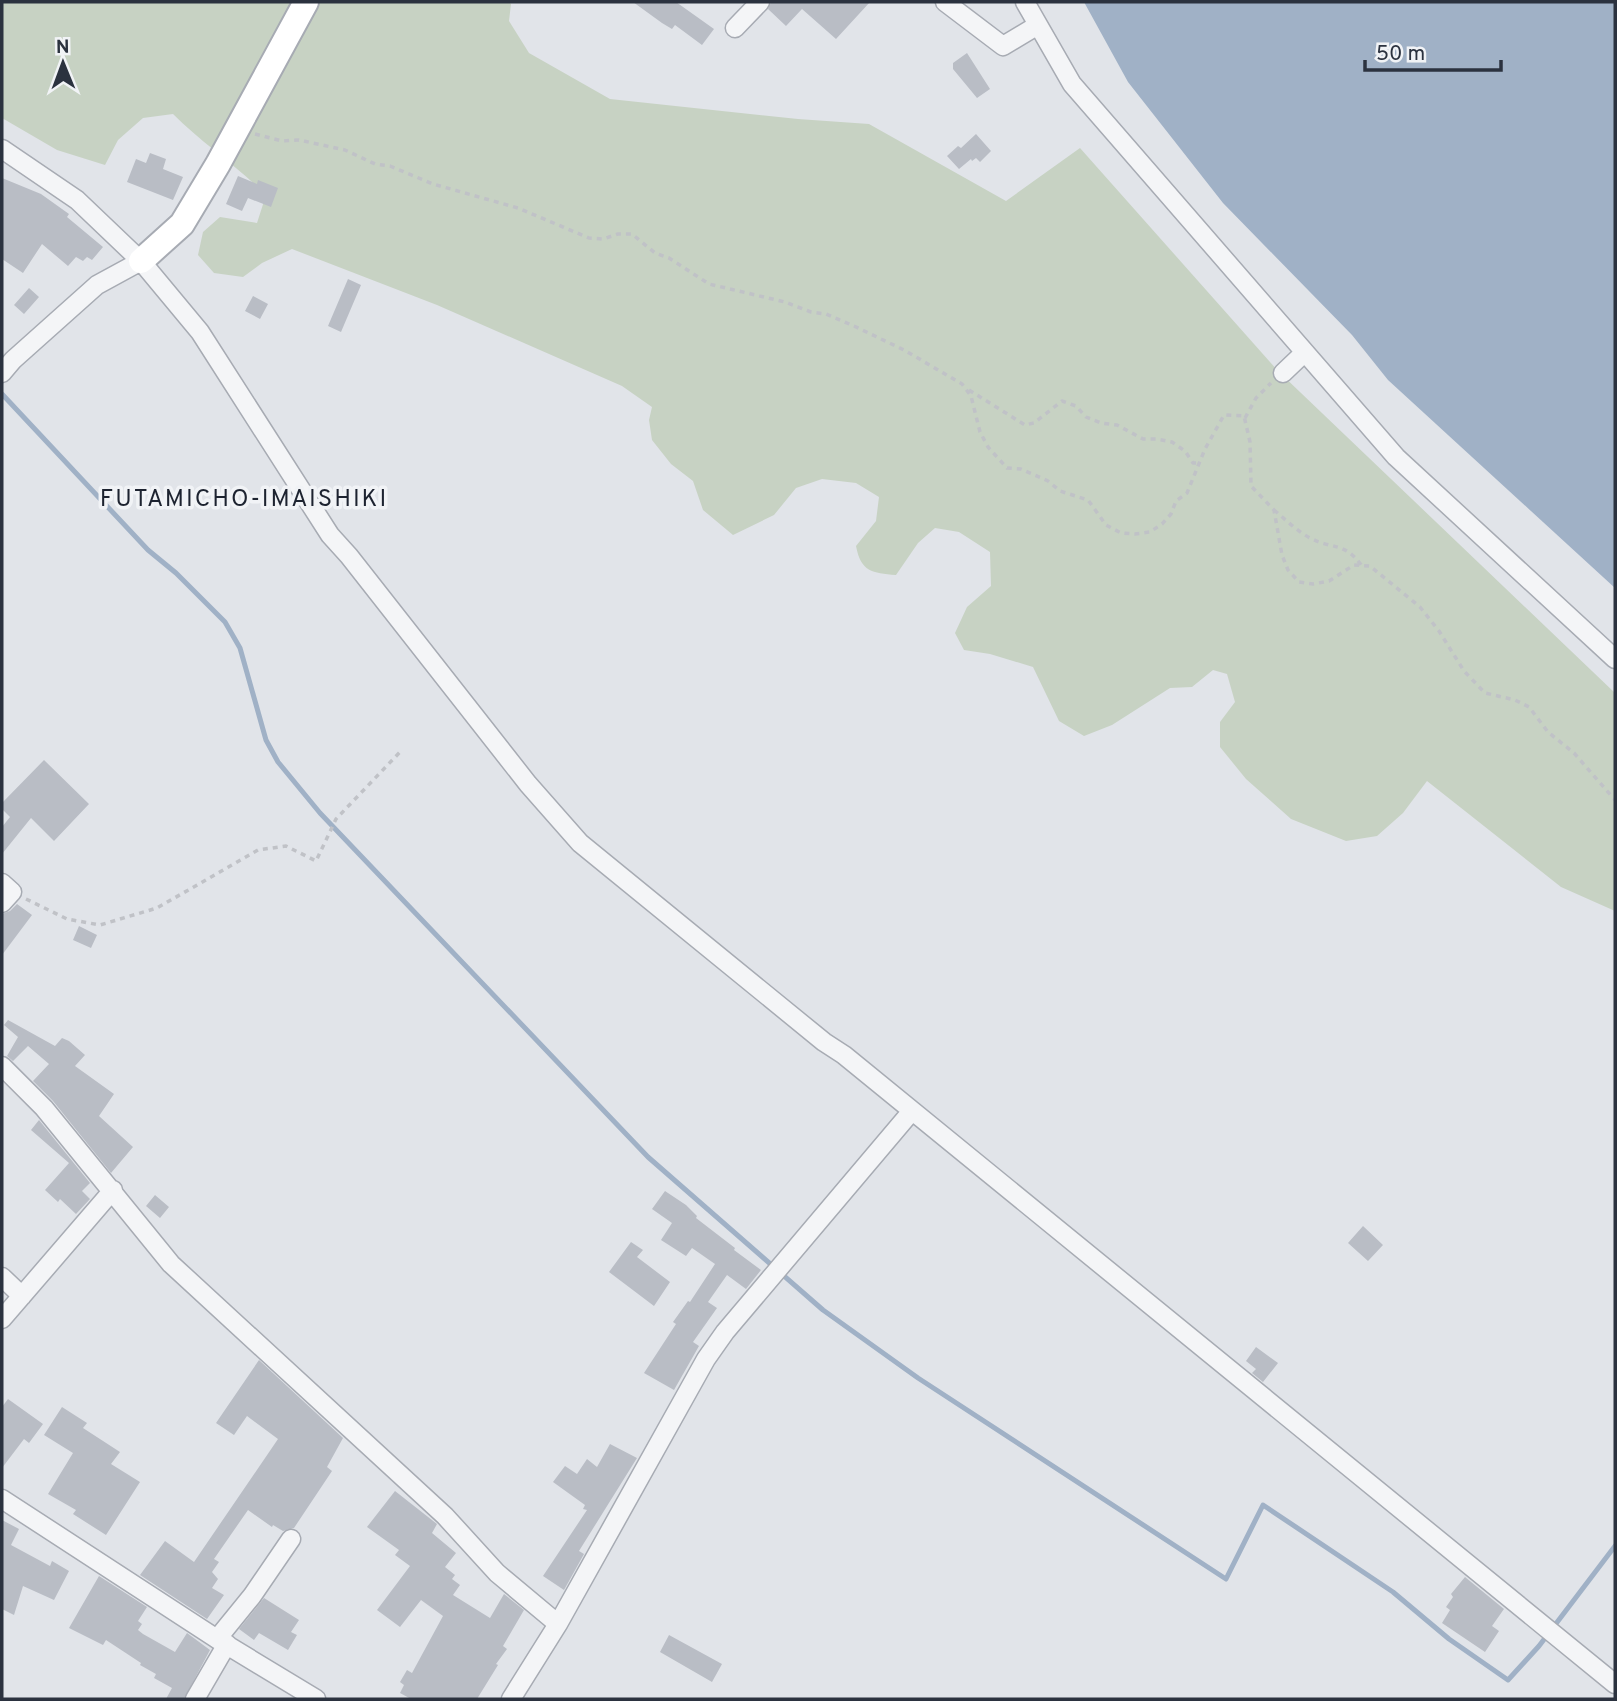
<svg xmlns="http://www.w3.org/2000/svg" width="1617" height="1701" font-family="Overpass,sans-serif">
<rect width="100%" height="100%" fill="#e1e4e9"/>
<path fill="#c7d2c3" d="M2,2H509L511,4L509,21L529,53L610,99L798,119L869,124L1006,201L1080,148L1278,371L1615,693V911L1561,887L1427,781L1403,813L1377,836L1346,841L1291,819L1246,779L1220,747V722L1235,702L1227,674L1213,670L1192,687L1170,688L1112,725L1084,736L1059,721L1033,667L990,654L964,650L955,633L967,607L991,586L990,552L959,532L935,528L918,543L896,575C872,573 861,572 856,546L876,521L879,497L856,483L822,479L796,488L774,515L733,535L703,510L693,481L671,464L652,440L649,420L652,407L622,386L437,305L292,249L262,263L243,277L214,273L198,255L203,232L220,217L257,223L266,195C237,166 202,143 173,114L143,118L118,140L105,165L57,150L2,118Z"/>
<path fill="#a0b1c6" d="M1084,2H1615V588L1388,380L1352,335L1223,203L1128,82Z"/>
<g fill="none" stroke-linecap="round" stroke-linejoin="round">
<path stroke="#a0b1c6" stroke-width="5" d="M2,394L148,550L176,573L225,622L240,648L266,740L278,762L320,813L648,1157L823,1310L918,1378L1226,1579L1263,1505L1393,1592L1449,1639L1508,1680L1539,1646L1615,1546"/>
</g>
<path fill="#b9bdc5" d="M633,2H676L714,29L702,45L675,25L672,29L662,23Z
M771,2H870L836,39L802,9L786,26L768,9Z
M967,53L990,89L977,98L953,69V63Z
M976,134L991,151L980,162L976,158L972,161L971,159L959,169L947,156L958,146L961,148Z
M150,153L166,159L163,169L183,177L173,200L127,182L136,159L146,163Z
M238,176L257,184L258,180L278,188L271,207L248,198L242,211L226,204Z
M2,178L41,194L69,214L67,217L103,247L92,260L87,257L83,261L76,257L68,266L42,244L23,273L2,259Z
M348,279L361,285L341,332L328,326Z
M29,288L39,297L24,314L14,305Z
M253,296L268,304L260,319L245,311Z
M44,760L89,804L54,841L31,818L2,854V827L10,817L2,809V803Z
M17,904L32,915L2,955V914L10,911Z
M79,926L97,935L91,948L73,940Z
M8,1020L55,1046L62,1038L69,1041L85,1055L75,1066L114,1094L99,1116L133,1147L111,1173L53,1101L33,1081L49,1064L28,1046L13,1061L7,1056L18,1037L4,1025Z
M39,1120L90,1183L82,1191L90,1199L76,1214L60,1199L58,1202L45,1190L69,1163L31,1130Z
M665,1191L686,1205L697,1216L696,1218L735,1248L734,1250L761,1270L746,1289L727,1275L708,1302L717,1308L693,1342L699,1346L674,1390L644,1373L676,1324L673,1322L688,1301L690,1302L715,1264L692,1248L686,1256L661,1240L672,1223L652,1209Z
M155,1195L169,1207L160,1218L146,1206Z
M1363,1226L1383,1245L1368,1261L1348,1243Z
M631,1242L643,1250L637,1257L670,1282L654,1306L609,1272Z
M1256,1347L1278,1363L1263,1382L1252,1373L1256,1369L1246,1361Z
M259,1360L343,1438L327,1467L332,1471L294,1528L283,1531L273,1525L272,1527L248,1510L214,1559L219,1562L212,1572L218,1579L212,1588L224,1595L207,1619L140,1575L165,1541L194,1562L278,1439L247,1416L234,1435L216,1423Z
M8,1399L43,1424L29,1443L24,1439L2,1468V1407Z
M62,1407L87,1423L83,1428L120,1452L111,1464L140,1482L106,1535L73,1514L76,1510L48,1494L73,1453L44,1435Z
M610,1444L637,1458L579,1551L584,1554L564,1590L543,1576L587,1510L583,1509L585,1505L553,1482L565,1466L577,1474L587,1459L597,1467Z
M395,1491L437,1524L432,1533L456,1553L445,1567L455,1575L452,1579L460,1585L453,1595L490,1618L504,1594L524,1610L503,1646L507,1649L496,1664L498,1665L477,1699H411L400,1693L404,1685L400,1682L407,1670L412,1673L443,1616L421,1600L400,1627L377,1610L410,1566L395,1555L399,1550L367,1527Z
M2,1520L19,1529L11,1545L50,1566L52,1561L69,1571L54,1600L23,1586L14,1615L2,1609Z
M99,1576L147,1607L138,1621L142,1624L138,1630L143,1634L175,1652L187,1633L210,1650L184,1699H166L172,1688L154,1678L156,1674L140,1665L141,1663L106,1640L103,1645L69,1628Z
M1465,1577L1504,1609L1492,1626L1499,1631L1485,1652L1442,1623L1450,1610L1446,1607L1453,1597L1451,1594Z
M264,1598L299,1620L291,1632L297,1635L288,1650L259,1633L254,1640L239,1629Z
M669,1635L722,1664L712,1682L660,1652Z"/>
<g fill="none" stroke-linecap="round" stroke-linejoin="round">
<g stroke="#a7abb3" stroke-width="21">
<path id="street" d="M945,2L1003,46L1038,25
M1025,2L1072,84L1396,457L1615,659
M735,28L760,2
M2,149L77,200L141,261L200,332L330,535L349,556L528,784L580,843L824,1042L844,1055L1615,1684
M2,373L13,360L97,285L141,261
M1283,373L1304,353
M2,883L12,892L2,903
M2,1066L44,1108L171,1264L445,1516L497,1573L558,1624
M2,1277L22,1296
M2,1319L113,1190
M2,1499L217,1639L316,1699
M217,1639L252,1596L291,1539
M195,1699L227,1644
M511,1699L558,1624L706,1359L725,1332L911,1112"/>
</g>
<g stroke="#a7abb3" stroke-width="28">
<path id="secondary" d="M141,261L182,224L218,164L306,2"/>
</g>
<path stroke="#c0c2c7" stroke-width="3.5" stroke-dasharray="5 5" stroke-linecap="butt" d="M255,134L282,141L299,140L345,150L375,164L390,166L433,184L518,208L589,238L603,239L618,234H632L655,253L669,258L709,284L785,302L811,312L826,314L854,326L904,350L962,384L971,396L980,432L988,447L1007,468L1021,469L1048,481L1060,491L1088,500L1106,525L1121,533L1135,534L1150,532L1162,524L1171,514L1176,501L1187,493L1205,449L1224,415L1244,416L1250,442L1251,486L1274,510L1282,555L1288,570L1299,582L1313,584L1329,581L1354,565L1370,566L1420,607L1439,631L1464,671L1485,693L1515,700L1529,707L1548,732L1574,753L1615,800
M969,390L1025,425L1034,423L1062,401L1076,406L1086,417L1101,423L1117,425L1143,439H1157L1172,442L1185,451L1193,463H1198
M1245,418L1256,398L1271,383
M1274,510C1286,520 1297,531 1310,538C1333,550 1344,541 1362,566
M26,899L67,919L100,925L157,908L258,850L286,846L316,861L336,819L400,752"/>
<use href="#street" stroke="#f4f5f7" stroke-width="18"/>
<use href="#secondary" stroke="#fff" stroke-width="24"/>
</g>
<g text-anchor="middle" dominant-baseline="central" stroke-width="7" stroke-linejoin="round" paint-order="stroke">
<g font-size="24" letter-spacing="2" fill="#1d2330" stroke="#f1f3f6">
<text x="244" y="500">FUTAMICHO-IMAISHIKI</text>
</g>
</g>
<rect width="1617" height="1701" fill="none" stroke="#2b323f" stroke-width="7"/>
<g transform="translate(63 63) rotate(359)" stroke="#f1f3f6" stroke-width="5" paint-order="stroke">
<path d="M0-5L12 26L0 18L-12 26Z" fill="#2b323f"/>
<text y="-10" font-size="19" font-weight="bold" text-anchor="middle" fill="#2b323f">N</text>
</g>
<path d="M1365 60v10h136v-10" fill="none" stroke="#2b323f" stroke-width="3.5"/>
<text x="1376" y="60" font-size="21" fill="#2b323f" stroke="#f1f3f6" stroke-width="5" paint-order="stroke">50 m</text>
</svg>
